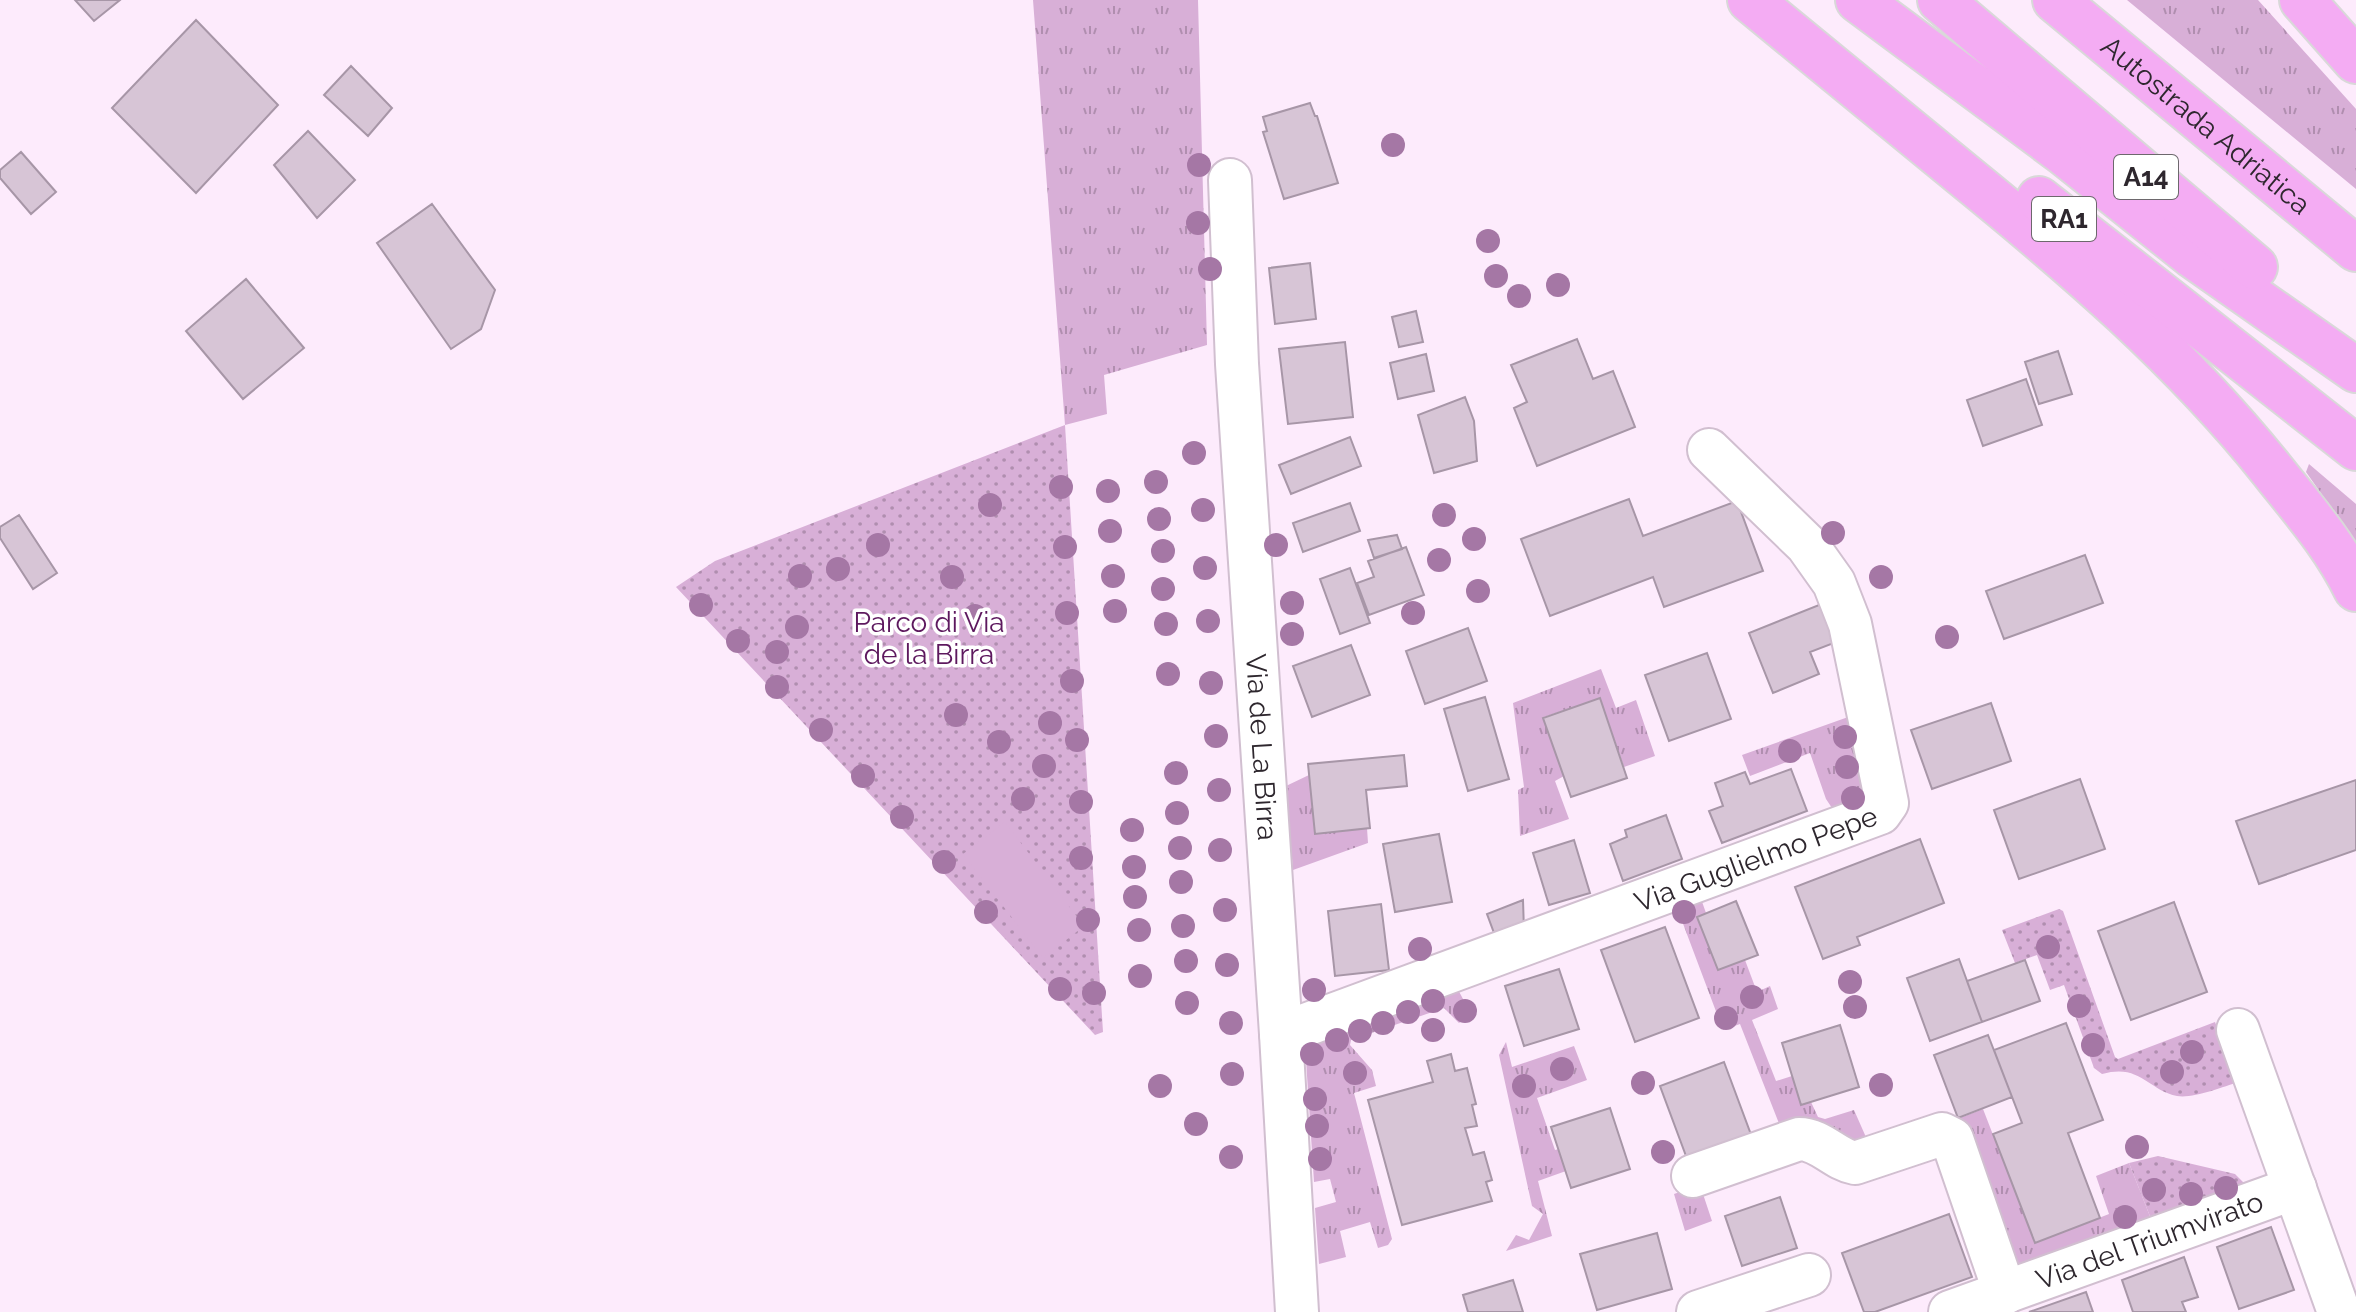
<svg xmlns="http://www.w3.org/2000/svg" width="2356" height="1312" font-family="Raleway,sans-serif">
<defs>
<pattern id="grass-tufts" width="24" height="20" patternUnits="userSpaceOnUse" patternTransform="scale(2)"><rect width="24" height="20" fill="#d8afd7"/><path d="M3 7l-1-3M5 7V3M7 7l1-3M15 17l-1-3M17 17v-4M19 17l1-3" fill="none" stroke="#b08eaf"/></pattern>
<pattern id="park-dots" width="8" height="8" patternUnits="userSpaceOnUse" patternTransform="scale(2)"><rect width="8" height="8" fill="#d8afd7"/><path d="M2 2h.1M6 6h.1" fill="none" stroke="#b08eaf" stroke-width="1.8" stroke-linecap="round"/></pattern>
</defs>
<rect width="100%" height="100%" fill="#fdebfc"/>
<path fill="url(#grass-tufts)" d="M1033,0H1198L1207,345L1104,375L1107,414L1065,425Z
M2127,0H2258L2356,109V189Z
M2309,464L2356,504V543L2306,472Z
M1601,669L1616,708L1636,700L1655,756L1624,767L1600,698L1544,717L1564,776L1555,781L1569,819L1520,836L1518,790L1524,787L1513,703Z
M1851,716L1869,800L1836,814L1826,799L1810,753L1750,776L1742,755Z
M1309,775L1367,828L1368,843L1293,870L1286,786Z
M1700,896L1706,913L1697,917L1718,969L1745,960L1757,992L1770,986L1778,1009L1752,1020L1776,1081L1792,1076L1801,1105L1811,1102L1818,1117L1825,1119L1854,1110L1869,1144L1855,1148L1822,1122L1809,1120L1780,1126L1740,1024L1723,1030L1676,905Z
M1456,986L1469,1010L1466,1017L1459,1023L1444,1008L1351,1040L1350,1045L1372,1070L1376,1086L1354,1093L1392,1239L1388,1245L1378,1248L1370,1222L1340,1231L1346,1257L1319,1264L1315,1208L1336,1202L1330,1179L1314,1182L1305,1045Z
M1506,1042L1512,1067L1574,1046L1587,1080L1537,1098L1555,1150L1559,1149L1566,1171L1538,1181L1552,1236L1506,1251L1516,1235L1529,1240L1543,1214L1532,1206L1499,1055Z
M1983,1109L2035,1243L2109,1214L2096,1176L2129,1163L2153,1224L2024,1271L2008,1262L1960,1118Z
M1700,1185L1712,1221L1685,1231L1674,1194Z"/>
<path fill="url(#park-dots)" d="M1065,425L1103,1032L1095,1035L676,587L715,561Z
M2059,909L2063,911L2115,1057L2118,1059L2215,1022L2238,1082C2223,1087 2192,1099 2177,1096C2148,1090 2140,1063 2102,1074L2094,1068L2064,985L2050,990L2037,955L2015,963L2002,930Z
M2158,1156L2235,1174L2250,1189L2153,1224L2129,1163Z"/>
<path fill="#d8afd7" d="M1005,822L1084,926L1043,958L963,854Z"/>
<path fill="#d7c5d6" stroke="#a796a7" stroke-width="2" d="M75,0H120L94,21Z
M196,20L278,105L196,193L112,108Z
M351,66L392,108L368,136L324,95Z
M1310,103L1315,116H1317L1338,183L1284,199L1263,132L1267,131L1263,117Z
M308,131L355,180L317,218L274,165Z
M21,152L56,192L31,214L0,178V170Z
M432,204L495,290L481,329L451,349L377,243Z
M1310,263L1316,319L1275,324L1269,268Z
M246,279L304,348L243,399L186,331Z
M1416,311L1423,342L1399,347L1392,317Z
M1577,339L1593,379L1613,371L1635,427L1537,466L1514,408L1527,402L1511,365Z
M1345,342L1353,417L1288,424L1279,349Z
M2058,351L2072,394L2039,404L2025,362Z
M1426,354L1434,391L1398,399L1390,363Z
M2026,379L2042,425L1983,446L1967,400Z
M1465,397L1474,421L1477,461L1434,473L1418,415Z
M1350,437L1361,466L1291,494L1279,465Z
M1629,499L1643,536L1737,501L1763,571L1664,607L1653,577L1550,616L1521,539Z
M1350,503L1360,531L1303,552L1293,523Z
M19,515L57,573L33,589L0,538V527Z
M1397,535L1402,549L1374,558L1368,540Z
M1406,547L1424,595L1369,615L1357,583L1374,577L1368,561Z
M2085,555L2103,603L2004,639L1986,591Z
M1350,568L1370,623L1340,634L1320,579Z
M1824,603L1839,641L1810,652L1819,674L1773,693L1749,633Z
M1468,628L1487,681L1425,704L1406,651Z
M1351,645L1370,695L1312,717L1293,666Z
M1707,653L1731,719L1669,741L1645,675Z
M1485,697L1509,779L1468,791L1444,709Z
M1600,698L1627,778L1571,797L1543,718Z
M1991,703L2011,761L1932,789L1911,730Z
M1404,755L1407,786L1366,790L1370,828L1315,834L1308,764Z
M1791,769L1807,811L1722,843L1709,811L1723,806L1715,783L1745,772L1750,784Z
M2080,779L2105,849L2019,879L1994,810Z
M2356,780V850L2259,884L2236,821Z
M1666,815L1682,859L1623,881L1610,844L1627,837L1625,830Z
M1439,834L1452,902L1395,912L1383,844Z
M1920,839L1944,903L1857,937L1860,945L1823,959L1795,887Z
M1574,840L1590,893L1549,905L1533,853Z
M1523,900L1524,931L1497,941L1487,914Z
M1736,901L1758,955L1718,970L1697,917Z
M2174,902L2207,992L2131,1020L2098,931Z
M1381,904L1389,970L1335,976L1328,911Z
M1665,927L1699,1018L1635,1042L1601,950Z
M1959,959L1982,1022L1930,1041L1907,978Z
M2025,960L2040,1001L1982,1022L1967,981Z
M1559,969L1579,1029L1524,1046L1505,986Z
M2066,1023L2103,1120L2068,1133L2100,1218L2035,1243L1993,1134L2022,1123L1994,1050Z
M1840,1025L1859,1087L1801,1105L1782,1043Z
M1988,1035L2012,1097L1958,1118L1934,1055Z
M1451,1054L1455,1071L1467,1068L1476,1104L1472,1105L1477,1126L1465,1128L1473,1155L1484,1152L1492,1180L1486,1182L1492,1201L1402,1225L1368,1100L1433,1082L1427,1061Z
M1724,1062L1753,1140L1689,1164L1660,1086Z
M1610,1108L1630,1169L1571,1188L1551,1127Z
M1780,1197L1797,1248L1742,1266L1725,1216Z
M1949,1214L1972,1277L1875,1312H1864L1842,1253Z
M2271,1227L2294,1290L2239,1309L2217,1247Z
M1657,1233L1672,1289L1597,1310L1580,1254Z
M2184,1257L2198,1297L2182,1302L2186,1312H2133L2122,1280Z
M1513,1280L1523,1312H1468L1463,1295Z
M2086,1292L2093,1312H2029Z"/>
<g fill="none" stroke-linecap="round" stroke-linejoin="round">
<g stroke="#d1bfd0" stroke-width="46">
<g id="street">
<path id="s1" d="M1230,180L1237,364L1281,1034L1297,1312"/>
<path d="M2238,1030L2339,1312"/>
<path id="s2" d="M1281,1034L1880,813L1887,803L1850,624L1834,583L1807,545L1709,450"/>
<path d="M1693,1176L1799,1139C1821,1139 1834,1159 1855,1163L1942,1134L1952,1139L2005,1293"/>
<path d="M1698,1312L1809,1275"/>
<path id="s3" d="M1950,1312L2295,1188"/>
</g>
</g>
<g stroke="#d9d8d9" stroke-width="48">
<g id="highway">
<path d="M1750,0C1820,58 1891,115 1961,173C2073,264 2182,357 2272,470C2302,508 2335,545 2356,589"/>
<path d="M1858,0L2064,153L2192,255L2356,370"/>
<path d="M1940,0L2255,267"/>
<path id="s4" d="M2055,0L2356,249"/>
<path d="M2302,0L2356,61"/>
<path d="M2039,199L2356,448"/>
</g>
</g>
<use href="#street" stroke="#fff" stroke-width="42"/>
<use href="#highway" stroke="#f4acf3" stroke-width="44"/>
</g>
<g fill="#a577a5">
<circle cx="1393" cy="145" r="12"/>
<circle cx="1199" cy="165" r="12"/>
<circle cx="1198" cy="223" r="12"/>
<circle cx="1488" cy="241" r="12"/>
<circle cx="1210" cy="269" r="12"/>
<circle cx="1496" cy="276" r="12"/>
<circle cx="1558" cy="285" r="12"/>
<circle cx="1519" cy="296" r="12"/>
<circle cx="1194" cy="453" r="12"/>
<circle cx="1156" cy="482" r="12"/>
<circle cx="1061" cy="487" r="12"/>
<circle cx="1108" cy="491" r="12"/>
<circle cx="990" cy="505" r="12"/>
<circle cx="1203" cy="510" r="12"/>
<circle cx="1444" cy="515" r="12"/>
<circle cx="1159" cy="519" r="12"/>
<circle cx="1110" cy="531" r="12"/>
<circle cx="1833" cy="533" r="12"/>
<circle cx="1474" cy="539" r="12"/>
<circle cx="878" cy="545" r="12"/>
<circle cx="1276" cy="545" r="12"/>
<circle cx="1065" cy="547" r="12"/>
<circle cx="1163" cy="551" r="12"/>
<circle cx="1439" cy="560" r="12"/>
<circle cx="1205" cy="568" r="12"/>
<circle cx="838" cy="569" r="12"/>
<circle cx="800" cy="576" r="12"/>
<circle cx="1113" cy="576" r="12"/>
<circle cx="952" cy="577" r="12"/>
<circle cx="1881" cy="577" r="12"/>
<circle cx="1163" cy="589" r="12"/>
<circle cx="1478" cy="591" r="12"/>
<circle cx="1292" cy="603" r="12"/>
<circle cx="701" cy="605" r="12"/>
<circle cx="1115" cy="611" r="12"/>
<circle cx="1067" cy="613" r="12"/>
<circle cx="1413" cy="613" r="12"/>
<circle cx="975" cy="616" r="12"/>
<circle cx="1208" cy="621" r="12"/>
<circle cx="1166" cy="624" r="12"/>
<circle cx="797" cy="627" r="12"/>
<circle cx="1292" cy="634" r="12"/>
<circle cx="1947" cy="637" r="12"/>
<circle cx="738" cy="641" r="12"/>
<circle cx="777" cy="652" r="12"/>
<circle cx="1168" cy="674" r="12"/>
<circle cx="1072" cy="681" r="12"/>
<circle cx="1211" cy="683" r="12"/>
<circle cx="777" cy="687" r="12"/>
<circle cx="956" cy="715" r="12"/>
<circle cx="1050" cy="723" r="12"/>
<circle cx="821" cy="730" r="12"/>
<circle cx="1216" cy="736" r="12"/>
<circle cx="1845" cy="737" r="12"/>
<circle cx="1077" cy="740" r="12"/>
<circle cx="999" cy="742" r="12"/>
<circle cx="1790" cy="751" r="12"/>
<circle cx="1044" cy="766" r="12"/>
<circle cx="1847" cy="767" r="12"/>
<circle cx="1176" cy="773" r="12"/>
<circle cx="863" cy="776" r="12"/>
<circle cx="1219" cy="790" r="12"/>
<circle cx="1853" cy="798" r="12"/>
<circle cx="1023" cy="799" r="12"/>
<circle cx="1081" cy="802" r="12"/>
<circle cx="1177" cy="813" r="12"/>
<circle cx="902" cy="817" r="12"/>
<circle cx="1132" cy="830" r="12"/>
<circle cx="1180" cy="848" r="12"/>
<circle cx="1220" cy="850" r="12"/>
<circle cx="1081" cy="858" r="12"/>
<circle cx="944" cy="862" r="12"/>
<circle cx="1134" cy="867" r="12"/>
<circle cx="1181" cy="882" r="12"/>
<circle cx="1135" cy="897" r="12"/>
<circle cx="1225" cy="910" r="12"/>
<circle cx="986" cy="912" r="12"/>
<circle cx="1684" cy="912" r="12"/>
<circle cx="1088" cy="920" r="12"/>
<circle cx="1183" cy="926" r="12"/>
<circle cx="1139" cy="930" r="12"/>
<circle cx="2048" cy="947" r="12"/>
<circle cx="1420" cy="949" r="12"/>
<circle cx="1186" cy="961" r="12"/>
<circle cx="1227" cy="965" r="12"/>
<circle cx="1140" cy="976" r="12"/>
<circle cx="1850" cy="982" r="12"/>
<circle cx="1060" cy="989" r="12"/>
<circle cx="1314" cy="990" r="12"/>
<circle cx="1094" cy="993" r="12"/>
<circle cx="1752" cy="997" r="12"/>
<circle cx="1433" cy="1001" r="12"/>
<circle cx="1187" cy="1003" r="12"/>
<circle cx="2079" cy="1006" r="12"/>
<circle cx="1855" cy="1007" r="12"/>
<circle cx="1465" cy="1011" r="12"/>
<circle cx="1408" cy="1012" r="12"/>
<circle cx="1726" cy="1018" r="12"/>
<circle cx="1231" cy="1023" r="12"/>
<circle cx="1383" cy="1023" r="12"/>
<circle cx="1433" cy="1030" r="12"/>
<circle cx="1360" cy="1031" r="12"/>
<circle cx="1337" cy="1040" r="12"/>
<circle cx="2093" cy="1045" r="12"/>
<circle cx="2192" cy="1052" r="12"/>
<circle cx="1312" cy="1054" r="12"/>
<circle cx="1562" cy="1069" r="12"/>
<circle cx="2172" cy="1072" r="12"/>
<circle cx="1355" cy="1073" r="12"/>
<circle cx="1232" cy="1074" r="12"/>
<circle cx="1643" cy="1083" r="12"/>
<circle cx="1881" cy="1085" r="12"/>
<circle cx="1160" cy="1086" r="12"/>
<circle cx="1524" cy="1086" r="12"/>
<circle cx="1315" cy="1099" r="12"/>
<circle cx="1196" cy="1124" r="12"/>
<circle cx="1317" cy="1126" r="12"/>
<circle cx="2137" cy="1147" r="12"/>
<circle cx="1663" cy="1152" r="12"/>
<circle cx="1231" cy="1157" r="12"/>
<circle cx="1320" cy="1159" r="12"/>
<circle cx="2226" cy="1188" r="12"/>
<circle cx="2154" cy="1190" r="12"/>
<circle cx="2191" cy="1194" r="12"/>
<circle cx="2125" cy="1217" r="12"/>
</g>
<g text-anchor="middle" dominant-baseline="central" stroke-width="7" stroke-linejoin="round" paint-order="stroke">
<g fill="#fff" stroke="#6d686d" stroke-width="2">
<rect x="2114" y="155" width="64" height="44" rx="6"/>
<rect x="2032" y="197" width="64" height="44" rx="6"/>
</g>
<g font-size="26" font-weight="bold" fill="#2e272e">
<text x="2146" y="177">A14</text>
<text x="2064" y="219">RA1</text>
</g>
<g font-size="28" fill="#2e272e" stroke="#fff">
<text stroke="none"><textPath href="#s4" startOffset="196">Autostrada Adriatica</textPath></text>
<text stroke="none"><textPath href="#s1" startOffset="568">Via de La Birra</textPath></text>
<text stroke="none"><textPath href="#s2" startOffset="506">Via Guglielmo Pepe</textPath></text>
<text stroke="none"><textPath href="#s3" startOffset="212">Via del Triumvirato</textPath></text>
</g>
<g font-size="28" fill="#5d185e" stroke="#fff">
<text x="929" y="622">Parco di Via<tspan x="929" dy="32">de la Birra</tspan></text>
</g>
</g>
</svg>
